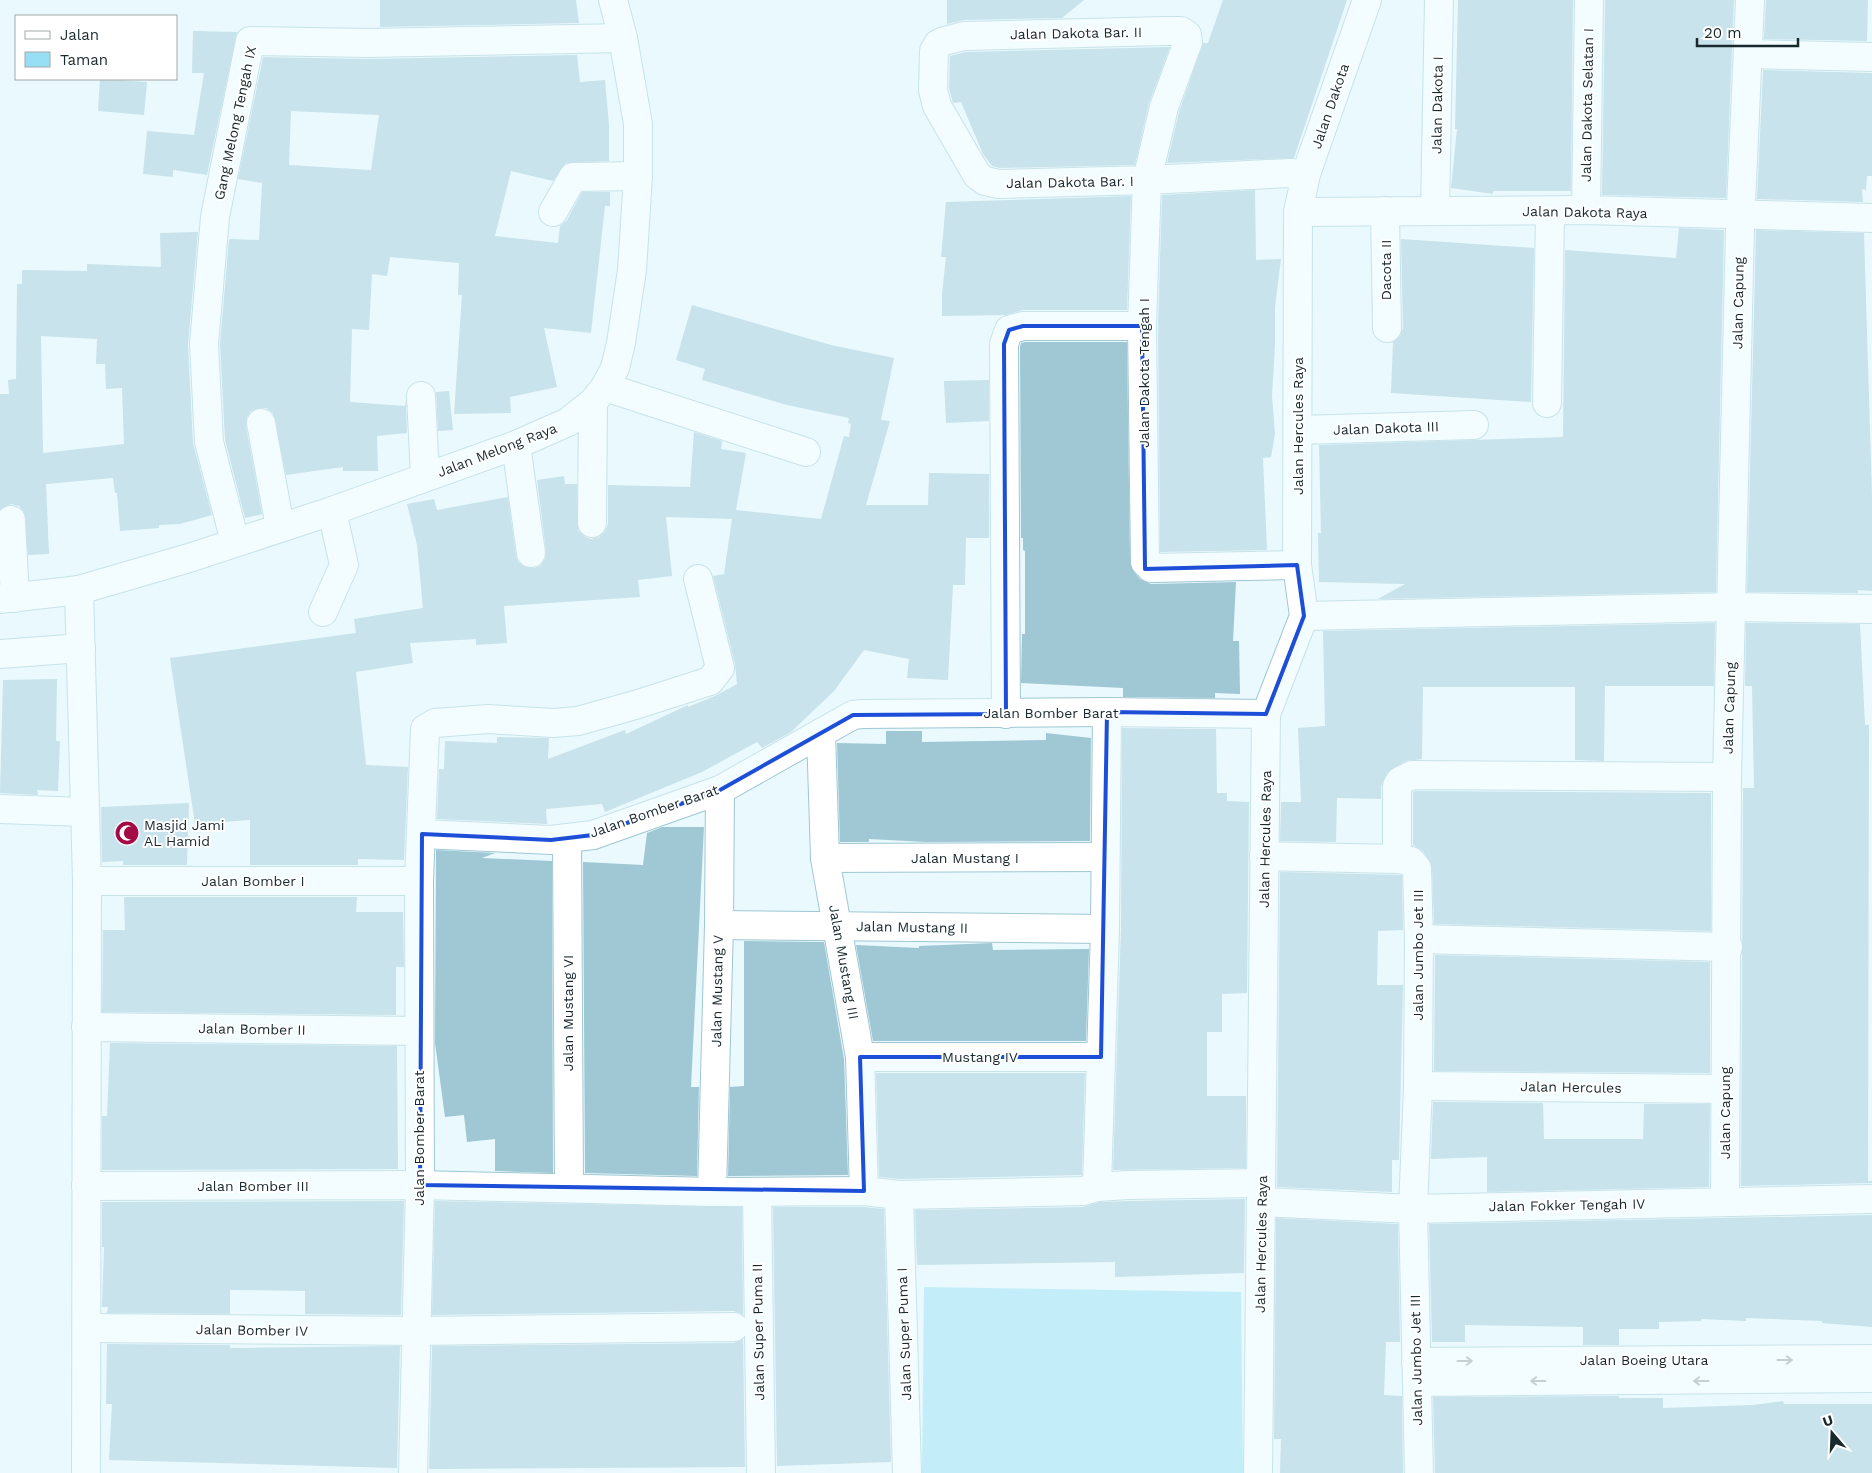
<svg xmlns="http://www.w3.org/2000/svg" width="1872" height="1473" font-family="'Work Sans',sans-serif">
<rect width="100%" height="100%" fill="#e9f9fe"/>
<!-- green -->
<path fill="#96dff4" d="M924,1287l317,5 2,181h-321z"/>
<!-- building -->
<g fill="#9fc7d4" fill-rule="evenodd">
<path d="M380,0h196l3,23 -199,4z"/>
<path d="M947,0h137l-22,18 -98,2 -17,4z"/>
<path d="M1223,0h124l-53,158 -127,5 12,-51 24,-69h5z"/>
<path d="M1458,0h115l-2,191h-78v3l-42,-6 6,-59h-2z"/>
<path d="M1605,0h129l-8,198 -124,-3z"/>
<path d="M1766,0h102l-1,41 -103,-2z"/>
<path d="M193,31l44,1 -30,143 -34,-5v7l-30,-3 4,-43 47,4 10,-62h-12z"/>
<path d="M1170,47l-21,56 -14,62 -135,3 -8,-2 -9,-12 -22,-52 -8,1 -4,-15 1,-32 16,-4z"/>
<path d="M577,55l3,27 25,-2 4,45v36l-43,2 -13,18 -42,-10 -16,65 63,7 2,-17 7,-6 15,-28h28v14h-5l-14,127 -47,-5 13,59 -47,10 1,16 -57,1 8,-119h-4l1,-32 -69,-6 -3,19 -15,-2 -3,56 -17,-1 -2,73 55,4 1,-6 1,33 -30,3 1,35h-35v-4l-57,8 -13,-62 -7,-5h-7l-8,3 -4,6 -1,9 16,88 -17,4 -20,-78 -5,-96 9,-105 30,1 3,-57 -24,-4 25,-122 105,2zM291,111l88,4 -8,55 -82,-5z"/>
<path d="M1763,70l109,3v103h-5l-1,14 -4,-1 1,13 -106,-3z"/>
<path d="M100,79l47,3 -3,33 -46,-4z"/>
<path d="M1255,190l1,70 25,-1 -6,48v38l-3,51 3,38 -4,23 -8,1 4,92 -107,2 -2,-226 4,-131z"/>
<path d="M1131,196l-4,114h-104l-17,5 -64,1v-22l4,-37h-5l5,-55z"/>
<path d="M1679,228l45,2 -8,362 -338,7 27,-15 -86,-2 -1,-49h3l-2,-88 244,-8 2,-187 111,8z"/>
<path d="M1756,230l108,3 8,263v95l-14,-1v3l-111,-1z"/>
<path d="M198,232l-10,113 5,98 19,72 -32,9 -21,1v3l-39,3 -3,-38h-2l-2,-15 -67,6 3,70 -21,1 -4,-43 -5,-6 -8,-2 -11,6v-116h9l-1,-14 8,-1 1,-95h5v-14l65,1v-7l74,3 -1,-34zM41,336l56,3 -1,25h9l1,25 16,-1 2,56 -81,9z"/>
<path d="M1401,239l133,9 -3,154 -140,-9 2,-51 7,-6 3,-8z"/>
<path d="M692,305l139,40 63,13 -13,62 9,1 -24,84h62l1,-32 60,1v64h-23l-1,47h-12l-5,95 -41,-2 2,-19 -45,-9 -30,41 -43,41 -29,16 -5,-6 -55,30 -97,40 -3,-8 -56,5 1,15 -110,-5 2,-50h5l1,-28 52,2v-6l52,1 -1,21 77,-29 1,4 62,-29v2l27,-11 22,-12 -2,-20 -22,-88 11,-2 8,-55 -66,-2 6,59 -34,4 2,17 -136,9 3,37 -31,2v-6l-66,4 3,20 -57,9 10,93 42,2 -4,93 -46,-1v6h-108v-45l-55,4 -25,-166 186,-25 -2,-14 69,-11 -6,-63 -10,-41 27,-5 3,11 71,-13 8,59 2,6 7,5 9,1 6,-2 5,-7 1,-8 -9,-71 27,-4 1,8h12l1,46 7,7 6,2 8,-2 6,-6 3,-7v-39l82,2 4,-55 28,9 -1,8 25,4 -10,57 85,9 23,-83 5,1 2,-13 -3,-1 1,-5 -62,-13 -85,-25 3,-11 -29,-9z"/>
<path d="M1025,342h102l3,221 4,9 6,7 11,5 85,-2 -3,59h6l1,53 -25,-1v5l-92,-1v-9l-102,-5 1,-49h3v-83l-2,-1v-12h-2l-1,-191 1,-4z"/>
<path d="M989,380v41l-43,2 -2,-42z"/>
<path d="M449,391l4,39 -15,1 -2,-39z"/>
<path d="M1715,623l-1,63h-109l-1,75 -29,-1v-73h-152l-1,72 -17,2 -18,12 -6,13v13l-44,-1 -1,44 -56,-1 1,-39h20l-3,-74 27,-2 -2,-95z"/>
<path d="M1746,623l114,1 5,101h4l-1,456h4v2l-131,3 2,-398h11l-2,-102h-7z"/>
<path d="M57,679l-1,62h4l-2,50 -21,-1 1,5 -38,-2 3,-113z"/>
<path d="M1122,728l94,1 1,64h10v8l22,1 -2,191 -25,1v38h-15v64h39v72l-133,2 8,-241z"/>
<path d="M886,731h36v11l124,-2v-7l45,5 -1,103 -164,1 -57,-3v3h-29l-3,-99 49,1z"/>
<path d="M1416,791l295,2v138l-277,-7 -2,-57 -9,-16 -10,-6v-53z"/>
<path d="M189,803l-2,62h-64v-4l-21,1 -1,-55z"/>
<path d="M662,827h42l-13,260h8l-2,89 -112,-3 -2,-311 60,3 4,-32z"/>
<path d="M436,850l59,3 -13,5 70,3 1,312 -58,-2v-32l-28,3 -3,-27 -19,2 -10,-74z"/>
<path d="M1280,872l122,3 1,55 -25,1 -1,54h26l-4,175h-7v32l-115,-5z"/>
<path d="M124,897h233l-1,15h47l1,55h-8v48l-294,-3 1,-82h22z"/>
<path d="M744,941l80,1 20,117 4,116 -120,1 2,-89 14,-1z"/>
<path d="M992,943l1,7 96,-1 -3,92h-213l-17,-96 63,3v-2z"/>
<path d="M1435,955l275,7v111l-276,-2z"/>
<path d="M110,1043l287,3 1,123 -296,1v-54h5z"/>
<path d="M876,1073h209l-3,102 -182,4 -21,-2z"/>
<path d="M1433,1102l110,1 1,36h99l1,-35h66l-1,83 -222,5v-35l-56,2z"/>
<path d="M1245,1199l-1,74 -129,4v-15l-198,3 -2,-55 168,-3 17,-5 29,-1z"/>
<path d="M404,1201l-3,114 -96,-1v-23l-75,-1v24l-123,-1 1,-6h-6l2,-60h-2v-45z"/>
<path d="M435,1201l307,6 1,108 -9,-4 -302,4z"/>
<path d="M773,1207h90l21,2 7,253 -114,4z"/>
<path d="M1872,1215v112l-50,-4v-2l-76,-3v3l-45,-2v2l-42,1v7h-40v16h-36v-18l-118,-2v17h-33l-3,-118z"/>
<path d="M1276,1218l122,6 2,118h-14l-2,53 18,1 1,77h-123l1,-34h-7z"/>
<path d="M743,1339l2,128 -316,2 3,-123 302,-3z"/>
<path d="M107,1344l123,1v3l170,-2 -3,122 -288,-8 3,-56h-6z"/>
<path d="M1619,1396v2h44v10l90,-3 30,-4 1,3h88v69h-437l-2,-76z"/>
</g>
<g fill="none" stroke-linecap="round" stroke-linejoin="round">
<defs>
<g id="minor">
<path d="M1748,54l124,3"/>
<path d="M1586,210l3,-210"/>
<path d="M1385,211l2,117"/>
<path d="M1435,211l4,-211"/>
<path d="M553,212l20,-35 65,-1"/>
<path d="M1298,212l288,-2 286,8"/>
<path d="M605,387l201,65"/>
<path d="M421,396l4,81"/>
<path d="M1547,403l3,-192"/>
<path d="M261,423l19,104"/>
<path d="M1298,430l176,-5"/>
<path d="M516,445l15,108"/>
<path d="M11,520l4,78"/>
<path d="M592,523l1,-121"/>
<path d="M235,542l-26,-100 -5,-98 11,-127 35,-176 118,2 255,-5"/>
<path d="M1297,565l-146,3 -6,-6 -3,-236 5,-146 17,-73 24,-65 -1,-7 -6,-4h-16l-201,5 -20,5 -6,3 -4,7 -1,39 4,16 40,69 8,6 14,3 148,-4 143,-7 16,1"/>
<path d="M79,590l8,291 -1,592"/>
<path d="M323,612l21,-47 -12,-54"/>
<path d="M1304,616l428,-9 140,2"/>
<path d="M0,654l81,-6"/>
<path d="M1006,714l-2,-370 5,-14 14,-4h119"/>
<path d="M821,733l4,125 35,199 4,134"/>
<path d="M0,809l84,3"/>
<path d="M422,834l129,6 42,-5 127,-45 133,-75 9,-1 245,-2 159,2"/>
<path d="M567,839l2,348"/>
<path d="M1264,856l133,3"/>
<path d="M825,858l280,-1"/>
<path d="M87,881h332"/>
<path d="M719,925l386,4"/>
<path d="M1419,939l309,8"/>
<path d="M86,1027l332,4"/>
<path d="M860,1057h241"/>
<path d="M1418,1086l306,3"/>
<path d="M86,1186l334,-1 292,7 152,-1 35,4 184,-4 14,-4 31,-2 133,-2"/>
<path d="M1097,1187l8,-258 2,-217"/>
<path d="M712,1192l7,-267 1,-135"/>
<path d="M757,1192l4,281"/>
<path d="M899,1195l8,278"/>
<path d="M1725,1201l2,-424 13,-549 10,-228"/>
<path d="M1262,1202l151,7 459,-10"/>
<path d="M87,1328l331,3 316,-4"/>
<path d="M1416,1362l456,-3"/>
<path d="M1417,1382l455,-4"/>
<path d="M413,1473l7,-288 -1,-304 6,-152 10,-6 53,-4 65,4 25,-2 57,-16 75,-24 10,-13 -22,-89"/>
<path d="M1258,1473l8,-759 38,-98 -7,-51 1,-353 8,-38 61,-174"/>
<path d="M1419,1473l-6,-264 5,-123 1,-147 -2,-71 -6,-7 -14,-2v-73l3,-5 12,-6 315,2"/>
</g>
<path id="major" d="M0,599l79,-9 110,-32 143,-47 184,-66 52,-23 25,-20 12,-15 10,-19 6,-25 11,-73 6,-94v-52l-15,-86 -10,-38"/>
</defs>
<!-- minor casing -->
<use href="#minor" stroke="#9ec7d3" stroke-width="30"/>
<!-- major casing -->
<use href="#major" stroke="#9ec7d3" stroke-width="30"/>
<!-- minor -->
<use href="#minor" stroke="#fff" stroke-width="28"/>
<!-- major -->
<use href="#major" stroke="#fff" stroke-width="28"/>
</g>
<!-- one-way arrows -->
<defs><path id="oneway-shaft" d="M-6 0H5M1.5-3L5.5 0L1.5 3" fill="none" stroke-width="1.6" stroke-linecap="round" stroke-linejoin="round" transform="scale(1.25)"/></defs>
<g stroke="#979ea0">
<use href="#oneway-shaft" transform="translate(1785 1360)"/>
<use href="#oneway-shaft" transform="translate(1465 1361)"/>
<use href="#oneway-shaft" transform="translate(1538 1381) rotate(180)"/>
<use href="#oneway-shaft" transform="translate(1701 1381) rotate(180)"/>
</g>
<!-- marked area -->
<path d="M0 0H1872V1473H0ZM1023,326h119l3,243 152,-4 7,51 -38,98 -159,-2 -6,345h-241l4,134 -444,-6 2,-351 129,6 42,-5 127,-45 133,-75 153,-1 -2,-370 5,-14z" fill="#e9f9fe" fill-opacity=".55" fill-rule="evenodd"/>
<path fill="none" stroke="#1d4ed8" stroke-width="4" stroke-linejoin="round" d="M1023,326h119l3,243 152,-4 7,51 -38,98 -159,-2 -6,345h-241l4,134 -444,-6 2,-351 129,6 42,-5 127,-45 133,-75 153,-1 -2,-370 5,-14z"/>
<!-- icons -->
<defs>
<symbol id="mosque-disc" viewBox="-11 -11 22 22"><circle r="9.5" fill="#a40b45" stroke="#fff"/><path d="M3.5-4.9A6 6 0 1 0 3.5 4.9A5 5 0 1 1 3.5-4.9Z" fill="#fff"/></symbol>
</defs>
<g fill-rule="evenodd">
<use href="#mosque-disc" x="113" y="819" width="28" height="28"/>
</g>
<g text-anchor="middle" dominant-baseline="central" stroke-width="4" stroke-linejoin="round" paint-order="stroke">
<!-- street labels -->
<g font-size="14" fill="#18282d" stroke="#fff">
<text transform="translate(1076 33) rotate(-1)">Jalan Dakota Bar. II</text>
<text transform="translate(1437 105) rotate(-89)">Jalan Dakota I</text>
<text transform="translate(1587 105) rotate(-89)">Jalan Dakota Selatan I</text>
<text transform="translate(1330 106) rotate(-71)">Jalan Dakota</text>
<text transform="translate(235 123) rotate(-78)">Gang Melong Tengah IX</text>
<text transform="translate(1070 182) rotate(-1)">Jalan Dakota Bar. I</text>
<text transform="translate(1585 212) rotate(1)">Jalan Dakota Raya</text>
<text transform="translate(1386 270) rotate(-90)">Dacota II</text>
<text transform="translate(1738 303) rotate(-89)">Jalan Capung</text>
<text transform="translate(1144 373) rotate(-90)">Jalan Dakota Tengah I</text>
<text transform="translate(1298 426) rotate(-90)">Jalan Hercules Raya</text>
<text transform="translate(1386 428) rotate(-2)">Jalan Dakota III</text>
<text transform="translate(497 450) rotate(-21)">Jalan Melong Raya</text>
<text transform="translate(1729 708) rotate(-88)">Jalan Capung</text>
<text x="1051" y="713">Jalan Bomber Barat</text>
<text transform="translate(654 811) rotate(-19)">Jalan Bomber Barat</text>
<text transform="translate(1265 839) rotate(-89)">Jalan Hercules Raya</text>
<text x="965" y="858">Jalan Mustang I</text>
<text x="253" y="881">Jalan Bomber I</text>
<text transform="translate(912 927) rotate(1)">Jalan Mustang II</text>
<text transform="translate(1418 955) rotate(-90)">Jalan Jumbo Jet III</text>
<text transform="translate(844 962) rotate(80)">Jalan Mustang III</text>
<text transform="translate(717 991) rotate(-89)">Jalan Mustang V</text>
<text transform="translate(568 1013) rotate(-90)">Jalan Mustang VI</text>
<text transform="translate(252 1029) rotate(1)">Jalan Bomber II</text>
<text x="980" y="1057">Mustang IV</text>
<text transform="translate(1571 1087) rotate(1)">Jalan Hercules</text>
<text transform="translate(1725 1113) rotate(-90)">Jalan Capung</text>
<text transform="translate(419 1138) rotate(-90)">Jalan Bomber Barat</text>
<text x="253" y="1186">Jalan Bomber III</text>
<text transform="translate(1567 1205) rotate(-1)">Jalan Fokker Tengah IV</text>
<text transform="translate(1261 1244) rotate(-89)">Jalan Hercules Raya</text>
<text transform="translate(252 1330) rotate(1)">Jalan Bomber IV</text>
<text transform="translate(758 1332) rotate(-91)">Jalan Super Puma II</text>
<text transform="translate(904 1334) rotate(-92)">Jalan Super Puma I</text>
<text transform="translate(1416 1360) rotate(-91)">Jalan Jumbo Jet III</text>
<text x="1644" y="1360">Jalan Boeing Utara</text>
</g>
<!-- poi labels -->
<g font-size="14" fill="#18282d" stroke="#fff" text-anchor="start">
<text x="144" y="825">Masjid Jami<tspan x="144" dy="16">AL Hamid</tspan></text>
</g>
</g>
<!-- legend -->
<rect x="15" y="15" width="162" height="65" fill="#ffffff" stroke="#a3a9ab"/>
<rect x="25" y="31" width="25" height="8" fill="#ffffff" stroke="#a3a9ab"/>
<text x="60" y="40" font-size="15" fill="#18282d">Jalan</text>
<rect x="25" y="52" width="25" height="15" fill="#96dff4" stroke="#a3a9ab"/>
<text x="60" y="65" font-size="15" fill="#18282d">Taman</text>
<!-- north arrow -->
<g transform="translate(1832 1433) rotate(341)" stroke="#ffffff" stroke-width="4" paint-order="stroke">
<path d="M0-4L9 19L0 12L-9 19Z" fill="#18282d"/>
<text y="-8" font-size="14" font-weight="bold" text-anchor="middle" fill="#18282d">U</text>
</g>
<!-- scale -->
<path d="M1697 38v8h101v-8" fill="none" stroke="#18282d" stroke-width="2.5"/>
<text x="1704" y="38" font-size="15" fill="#18282d" stroke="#ffffff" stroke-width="4" paint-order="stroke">20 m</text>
</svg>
